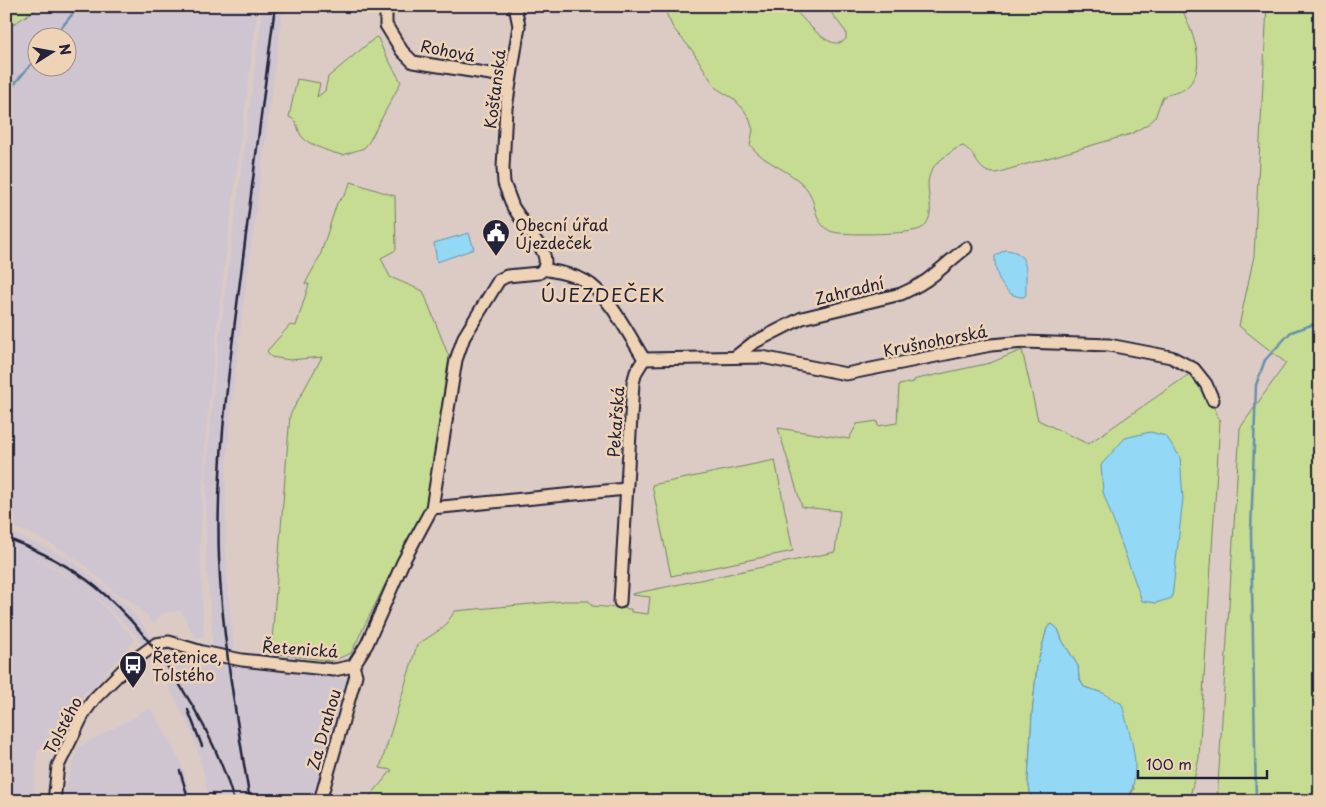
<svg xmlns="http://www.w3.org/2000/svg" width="1326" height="807" font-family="'Playpen Sans',sans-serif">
<rect width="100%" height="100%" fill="#dccbc5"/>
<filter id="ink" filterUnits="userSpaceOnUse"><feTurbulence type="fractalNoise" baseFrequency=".02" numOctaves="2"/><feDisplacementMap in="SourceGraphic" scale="10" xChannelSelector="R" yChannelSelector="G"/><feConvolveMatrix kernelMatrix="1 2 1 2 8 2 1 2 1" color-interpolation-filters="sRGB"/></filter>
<g filter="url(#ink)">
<!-- built -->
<g fill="#cec5d0" fill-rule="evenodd">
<path d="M41,6h217l-37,288 -15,135 -6,117 4,90 -9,2 -14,-27 -19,2 -8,11 -5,-4 1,-2 -24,-21 -7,-1 -37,-33 -31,-19 -22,-11 -23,-9v-495zM38,38h30v30h-30z"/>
<path d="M263,6h20l-44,334 -8,67 -5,68v81l3,48 10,89 -1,-27 78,8 32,6 -34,121h-105l-4,-23 -7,-27 -10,-27 -28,-54 -27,-38 -31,-30 -42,-32 -20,-11 -34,-14v-14l40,16 21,11 27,20 35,31 13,15 29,39 43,-4 -8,-102v-82l6,-70 7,-67z"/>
<path d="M6,546l30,12 43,26 22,19 34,37 -44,49 -8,5 -2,12 -12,19 -6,4 -14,-2 -2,7 8,3 4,4 -3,9 -18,-1 -5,52h-27z"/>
<path d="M151,708l30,55 12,38h-131l16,-54 60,-32v-2z"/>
</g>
<!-- green -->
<g fill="#c6dc92" stroke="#747f66">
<path d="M11,6h30l-35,23v-17z"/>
<path d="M663,6h128c11,10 40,50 55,33v-7l-20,-26h16l3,4 3,-2 -1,-2h334c9,23 29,60 6,81 -7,7 -17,5 -25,11l-7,20 -7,6 -17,10 -135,39c-19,1 -19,-20 -33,-27 -8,2 -13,7 -20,12 -30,22 -3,47 -17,66 -2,3 -5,5 -9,6 -13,4 -76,6 -87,1 -17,-9 -13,-28 -23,-42 -15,-19 -43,-25 -57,-44l3,-15 -4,-12 -5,-8 -10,-11 -18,-11 -24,-38 -19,-22z"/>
<path d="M1267,6h53v795h-103l23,-373 46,-65 -47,-37 15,-70z"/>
<path d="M376,37l2,1 5,12 18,32 -32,60 -5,6 -21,7c-9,-1 -33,-10 -40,-17 -7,-7 -3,-17 -14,-21l8,-38 23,4 -3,14 8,-6 3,-14z"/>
<path d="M351,182l44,14 1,54 -15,8 9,19 33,14 26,66 -23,152 -17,27 -58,117 -19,8 -61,-8 19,-238 32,-58 -32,3 -19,-3 -4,-6 23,-26 6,1 13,-42h-4l15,-28 17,-53 8,-8z"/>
<path d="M1022,350l16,70 50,24 103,-71 12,16 5,13 4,1 8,18 -21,337 -10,43h-62l7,-12 -31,-96 -19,-6 -5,-9 -1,-12 -16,-26 -4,-11 -6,-5 -5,4 -10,38 -5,48 -4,67 4,20h-666l26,-31 -12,-2 37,-123 27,-18 11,-16 109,-10h25l3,5 39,3v3l17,2 2,-17 -18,-2v-1l203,-42 5,-41 -38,-4 -24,-79 71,11 8,-15 20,-3 1,5 19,-3 2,-38 15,-3v-2l3,-1 73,-16z"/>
<path d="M775,460l18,91 -122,25 -19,-91z"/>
</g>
<!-- water -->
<g fill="#93d9f5" stroke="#6690ab">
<path d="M469,233l5,16 -37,13 -3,-19z"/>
<path d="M1005,250c27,1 20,25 21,45l-2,2c-21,1 -30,-24 -29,-41z"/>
<path d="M1150,432l16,4 14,21 3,41 -11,100 -16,5 -14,-2 -39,-109 -2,-27 24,-27z"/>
<path d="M1052,624l6,5 4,11 16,26 1,12 5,9 19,6 19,11c8,33 22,65 5,97h-95l-4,-20 4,-67 5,-48 10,-38z"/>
</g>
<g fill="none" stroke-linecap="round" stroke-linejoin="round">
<!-- stream -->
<g stroke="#6690ab" stroke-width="2.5">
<path d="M53,38l26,-32"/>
<path d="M6,94l32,-38"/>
<path d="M1256,801l-5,-268 5,-148 9,-25 26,-28 29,-10"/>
</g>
<defs>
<g id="minor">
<path d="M386,6v19l16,26 11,11 97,15"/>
<path d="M543,269c14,3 30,5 42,12 23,12 45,56 59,78l-8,13 -3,11 -13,219"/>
<path d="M735,357l18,-14 49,-25 99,-24c11,-5 22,-10 31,-18 12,-9 22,-19 34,-28"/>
<path d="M644,359l118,-2 84,17 145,-29 33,-3 85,3 62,12 23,12 12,15 7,16"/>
<path d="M432,508l194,-19"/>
<path d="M54,801l4,-35 26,-53 10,-14 36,-36 26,-19 13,-2 33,10 40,8 92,10 19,-4 14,-22 36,-82 29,-54 24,-148 8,-23 35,-57 8,-4 32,-3c8,-5 7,-15 3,-23l-29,-43 -9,-24 -1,-15 3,-60 13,-82 -4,-20"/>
<path d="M320,801l36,-126 -3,-9"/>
</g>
</defs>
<!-- minor casing -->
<use href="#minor" stroke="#22223b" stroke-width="15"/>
<!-- minor -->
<use href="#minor" stroke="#efd3b6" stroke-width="11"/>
<!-- rail -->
<g stroke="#22223b" stroke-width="2.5">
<path d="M6,538c32,12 63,27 90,49 60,50 117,139 138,214"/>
<path d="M188,710l14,36"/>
<path d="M180,771l9,30"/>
<path d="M213,793v8"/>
<path d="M250,801c-13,-81 -28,-161 -31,-243 -3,-88 8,-174 19,-261 12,-97 25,-194 37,-291"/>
</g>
</g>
</g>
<!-- icons -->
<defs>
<symbol id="civic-pin" viewBox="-11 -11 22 30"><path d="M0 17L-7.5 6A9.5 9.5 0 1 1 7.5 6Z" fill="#22223b" stroke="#efd3b6"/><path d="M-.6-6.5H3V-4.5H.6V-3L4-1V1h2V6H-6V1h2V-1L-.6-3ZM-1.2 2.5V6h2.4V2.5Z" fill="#fff"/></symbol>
<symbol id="bus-pin" viewBox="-11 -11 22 30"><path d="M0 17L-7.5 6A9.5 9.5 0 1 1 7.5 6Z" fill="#22223b" stroke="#efd3b6"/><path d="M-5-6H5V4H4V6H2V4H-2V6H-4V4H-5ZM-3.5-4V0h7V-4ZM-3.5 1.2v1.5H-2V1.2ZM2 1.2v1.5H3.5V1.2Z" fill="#fff"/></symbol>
</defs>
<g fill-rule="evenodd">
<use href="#civic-pin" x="480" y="217" width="32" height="43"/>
<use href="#bus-pin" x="117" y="649" width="32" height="43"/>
</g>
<g text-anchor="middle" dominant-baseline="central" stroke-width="5" stroke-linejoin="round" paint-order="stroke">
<!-- street labels -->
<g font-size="16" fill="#22223b" stroke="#efd3b6">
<text transform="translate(448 50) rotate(11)">Rohová</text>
<text transform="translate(494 89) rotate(-83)">Košťanská</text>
<text transform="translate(849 290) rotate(-14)">Zahradní</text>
<text transform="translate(935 340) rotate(-11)">Krušnohorská</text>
<text transform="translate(615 422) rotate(-86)">Pekařská</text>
<text transform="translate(300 648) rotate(4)">Řetenická</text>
<text transform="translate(62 725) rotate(-62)">Tolstého</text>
<text transform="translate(323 729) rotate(-74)">Za Drahou</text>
</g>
<!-- poi labels -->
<g font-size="16" fill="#22223b" stroke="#efd3b6" text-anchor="start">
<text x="515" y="224">Obecní úřad<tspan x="515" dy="18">Újezdeček</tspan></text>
<text x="152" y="656">Řetenice,<tspan x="152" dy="18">Tolstého</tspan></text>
</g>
<!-- quarter labels -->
<g font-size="19" letter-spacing="1" fill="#22223b" stroke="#efd3b6">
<text x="603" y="294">ÚJEZDEČEK</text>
</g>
</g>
<!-- margin -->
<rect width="1326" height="807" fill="none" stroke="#efd3b6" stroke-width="25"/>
<rect x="12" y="12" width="1301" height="782" fill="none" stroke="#22223b" stroke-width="2" filter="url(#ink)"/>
<!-- north arrow -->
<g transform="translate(52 52) rotate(79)"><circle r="24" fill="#efd3b6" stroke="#9d8c85"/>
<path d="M0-4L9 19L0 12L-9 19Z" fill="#22223b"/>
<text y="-8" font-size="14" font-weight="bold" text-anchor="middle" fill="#22223b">N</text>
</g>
<!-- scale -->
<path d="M1138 770v8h129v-8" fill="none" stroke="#22223b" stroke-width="2.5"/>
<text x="1146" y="770" font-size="15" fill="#22223b" stroke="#efd3b6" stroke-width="4" paint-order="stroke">100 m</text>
</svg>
